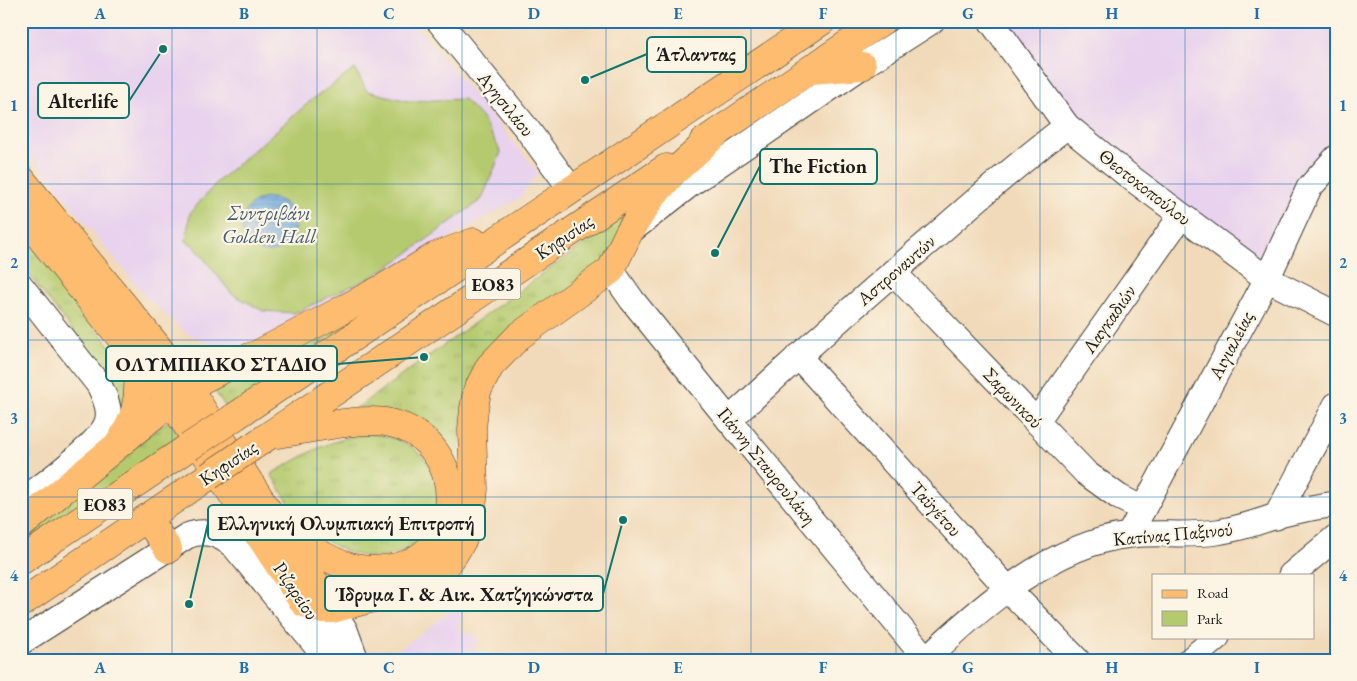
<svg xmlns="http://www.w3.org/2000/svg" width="1357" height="681" font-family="'EB Garamond',serif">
<defs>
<pattern id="grass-tufts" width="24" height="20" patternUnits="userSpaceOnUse" patternTransform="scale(1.25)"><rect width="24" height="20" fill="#b5ca6e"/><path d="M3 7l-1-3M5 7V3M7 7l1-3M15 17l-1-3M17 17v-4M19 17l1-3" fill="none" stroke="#9bad5f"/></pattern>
<pattern id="water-rules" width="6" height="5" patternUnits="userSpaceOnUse" patternTransform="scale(1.25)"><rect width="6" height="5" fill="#6ea8de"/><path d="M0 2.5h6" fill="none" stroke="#5a88b3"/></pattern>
</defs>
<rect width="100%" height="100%" fill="#fcf5e5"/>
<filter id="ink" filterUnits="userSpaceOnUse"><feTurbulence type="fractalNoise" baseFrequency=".02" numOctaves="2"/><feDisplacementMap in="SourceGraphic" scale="10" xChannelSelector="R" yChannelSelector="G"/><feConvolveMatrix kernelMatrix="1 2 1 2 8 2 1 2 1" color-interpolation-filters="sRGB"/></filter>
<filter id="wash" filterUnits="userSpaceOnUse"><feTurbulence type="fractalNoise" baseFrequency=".0096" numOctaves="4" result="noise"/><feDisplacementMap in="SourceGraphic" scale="20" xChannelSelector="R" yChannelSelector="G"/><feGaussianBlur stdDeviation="1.12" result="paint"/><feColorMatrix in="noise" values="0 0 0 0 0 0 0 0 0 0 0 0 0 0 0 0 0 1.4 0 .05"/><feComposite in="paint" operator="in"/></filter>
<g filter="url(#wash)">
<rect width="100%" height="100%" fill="#f1daba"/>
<!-- built -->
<g fill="#e8d2ee">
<path d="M21,21h391l126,151 -18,26 -127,72 -130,69 -35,12 -42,-18 -40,-36 -125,-153z"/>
<path d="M997,21h339v123l-29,41 -41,86 -132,-98 -76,-73z"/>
<path d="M468,598l-10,32 22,8 -7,11 36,11h-103l-7,-10z"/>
</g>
<!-- grass -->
<g fill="url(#grass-tufts)" stroke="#687345">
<path d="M638,205l-36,67 -95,64 -44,77 -5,52 -14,-18 -93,-35z"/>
<path d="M21,230l102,133 5,16 -8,36v-15l-6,-17 -93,-118z"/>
<path d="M442,258l-215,151 -13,-19 -1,-5z"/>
<path d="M168,421l15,18 -162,108v-12z"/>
<path d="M370,434c15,1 30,5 43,14 27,17 32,64 11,88 -3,3 -8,6 -12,9 -34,26 -83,5 -109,-24 -13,-14 -22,-31 -32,-47 34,-19 59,-36 99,-40z"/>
</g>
<!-- green -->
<path fill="#b5ca6e" stroke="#687345" d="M355,69l12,22 41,10 56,-2 18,19 19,34 -19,47 -78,57 -29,19 -80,38 -32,-2 -32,-18 -37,-47 -8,-5 4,-28 28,-32 96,-83z"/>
<!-- water -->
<circle fill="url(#water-rules)" stroke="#45627d" cx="269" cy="225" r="27"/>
</g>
<g filter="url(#ink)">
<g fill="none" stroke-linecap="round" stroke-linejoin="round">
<defs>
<g id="minor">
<path d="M439,21l88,108 44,60"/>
<path d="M991,21l76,105 63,51 137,102 69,35"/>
<path d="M633,229l60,-47 169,-116 70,-45"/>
<path d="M611,270l21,30 97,120 197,239"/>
<path d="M893,272l193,201 33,24 24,12"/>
<path d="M21,286l78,99c5,10 11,22 9,33 -3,24 -67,68 -87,84"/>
<path d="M798,356l210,233 69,71"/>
<path d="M729,420c67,-62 135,-123 204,-182 44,-39 88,-77 134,-112"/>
<path d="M1036,422l145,-206"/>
<path d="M1276,517l60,-112"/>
<path d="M1129,535l138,-256 42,-91 27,-30"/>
<path d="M1291,575l45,-38"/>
<path d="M332,609l13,21 11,30"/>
<path d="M320,625l9,14 26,21"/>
<path d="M21,642l166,-106c18,-7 32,-2 47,10l94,114"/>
<path d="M925,660c54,-52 128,-117 205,-125 29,-3 58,1 87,-3 21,-3 39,-9 59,-16 19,-6 40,-9 60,-12"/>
<path d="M1190,660l27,-23"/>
</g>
<g id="major">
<path d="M811,70l51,-4"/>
<path d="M703,142l179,-121"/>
<path d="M21,179l135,166 32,43 144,221"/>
<path d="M21,213l150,188 133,202 16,6h12l80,-21 19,-9 13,-11 10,-14 9,-15 9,-30 2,-20 -2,-60 2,-20 3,-18 13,-25 29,-30 92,-66 18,-38 22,-34 23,-26 44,-40"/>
<path d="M233,418l589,-397"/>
<path d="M277,434c31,-4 84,-18 113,-11 81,18 80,139 -6,146 -10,1 -20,1 -30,-1 -25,-6 -46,-22 -67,-35"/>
<path d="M122,438c18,-24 17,-51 16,-79"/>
<path d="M252,447l414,-279"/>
<path d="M147,518l21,31"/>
<path d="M21,525l150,-124 32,-22 36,-18 19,-7 65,-34 62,-33 51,-31 38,-14"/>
<path d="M21,561l168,-114"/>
<path d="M21,603l188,-127"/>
</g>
</defs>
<!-- minor casing -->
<use href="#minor" stroke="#3c3834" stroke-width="27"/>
<!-- major casing -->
<use href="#major" stroke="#3c3834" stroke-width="29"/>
<!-- minor -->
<use href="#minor" stroke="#fff" stroke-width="25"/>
<!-- major -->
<use href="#major" stroke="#fdbc6f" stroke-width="28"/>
<defs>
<g id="major-bridge">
<path d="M189,447l44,-29"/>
<path d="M209,476l43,-29"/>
</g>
</defs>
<!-- major-bridge casing -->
<use href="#major-bridge" stroke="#3c3834" stroke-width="29" stroke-linecap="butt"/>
<!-- major-bridge -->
<use href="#major-bridge" stroke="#fdbc6f" stroke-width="28"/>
</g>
</g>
<!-- grid -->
<path fill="none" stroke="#1f6fb2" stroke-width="1" stroke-opacity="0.55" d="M172,21v639M317,21v639M462,21v639M606,21v639M751,21v639M896,21v639M1040,21v639M1185,21v554M21,184h1315M21,340h1315M21,497h1315M1185,637v23"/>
<g text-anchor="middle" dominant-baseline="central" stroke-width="4.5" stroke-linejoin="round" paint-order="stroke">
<!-- shield labels -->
<g fill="#fcf5e5" stroke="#5f5d58" stroke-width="1">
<rect x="465.5" y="268.5" width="55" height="31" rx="4"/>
<rect x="77.5" y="488.5" width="55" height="31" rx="4"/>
</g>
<g font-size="18" font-weight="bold" fill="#1c1c1c">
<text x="493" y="284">ΕΟ83</text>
<text x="105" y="504">ΕΟ83</text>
</g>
<!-- street labels -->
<g font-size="19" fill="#1c1c1c" stroke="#fcf5e5">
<text transform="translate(506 104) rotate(51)">Αγησιλάου</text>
<text transform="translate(1145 187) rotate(38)">Θεοτοκοπούλου</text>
<text transform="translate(564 237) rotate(-34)">Κηφισίας</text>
<text transform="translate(896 270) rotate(-41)">Αστροναυτών</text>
<text transform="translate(1109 319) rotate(-55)">Λαγκαδιών</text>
<text transform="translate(1231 345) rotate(-62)">Αιγιαλείας</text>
<text transform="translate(1013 398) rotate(46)">Σαρωνικού</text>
<text transform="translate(228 463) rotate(-34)">Κηφισίας</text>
<text transform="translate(767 466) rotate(51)">Γιάννη Σταυρουλάκη</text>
<text transform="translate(936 509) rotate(48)">Ταϋγέτου</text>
<text transform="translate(1173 534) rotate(-5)">Κατίνας Παξινού</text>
<text transform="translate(296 591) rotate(56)">Ριζαρείου</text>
</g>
<!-- water labels -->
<g font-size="20" font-style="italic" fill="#415b73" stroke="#fcf5e5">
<text x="269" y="213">Συντριβάνι<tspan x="269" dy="23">Golden Hall</tspan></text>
</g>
</g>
<!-- callouts -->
<path fill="none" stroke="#0f766e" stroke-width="2" d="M585 80L647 54M163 49L129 101M715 253L760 166M424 357L337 364M189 604L208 523M623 520L603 594"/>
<g fill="#0f766e" stroke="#fcf5e5" stroke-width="2">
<circle cx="585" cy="80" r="5"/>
<circle cx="163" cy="49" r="5"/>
<circle cx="715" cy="253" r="5"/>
<circle cx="424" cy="357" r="5"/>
<circle cx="189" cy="604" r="5"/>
<circle cx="623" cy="520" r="5"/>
</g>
<g fill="#fcf5e5" stroke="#0f766e" stroke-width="2">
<rect x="647" y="37" width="99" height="35" rx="5"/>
<rect x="38" y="83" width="91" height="35" rx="5"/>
<rect x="760" y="149" width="117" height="35" rx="5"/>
<rect x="106" y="346" width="231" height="35" rx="5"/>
<rect x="208" y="505" width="277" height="35" rx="5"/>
<rect x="325" y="576" width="278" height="35" rx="5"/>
</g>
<g font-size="20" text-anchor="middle" font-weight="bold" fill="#1c1c1c">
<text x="696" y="61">Άτλαντας</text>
<text x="83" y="108">Alterlife</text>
<text x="818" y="173">The Fiction</text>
<text x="221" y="371">ΟΛΥΜΠΙΑΚΟ ΣΤΑΔΙΟ</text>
<text x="346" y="530">Ελληνική Ολυμπιακή Επιτροπή</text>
<text x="464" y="601">Ίδρυμα Γ. &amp; Αικ. Χατζηκώνστα</text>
</g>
<!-- margin -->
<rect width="1357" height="681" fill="none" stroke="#fcf5e5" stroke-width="55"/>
<!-- legend -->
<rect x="1152" y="574" width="162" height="65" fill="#fcf5e5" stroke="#a29e95"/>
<rect x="1162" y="590" width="25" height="8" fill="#fdbc6f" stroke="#a29e95"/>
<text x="1197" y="598" font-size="15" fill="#1c1c1c">Road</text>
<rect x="1162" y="611" width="25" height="15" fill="#b5ca6e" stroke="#a29e95"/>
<text x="1197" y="624" font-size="15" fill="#1c1c1c">Park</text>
<rect x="28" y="28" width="1302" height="626" fill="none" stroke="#1f6fb2" stroke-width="2"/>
<g font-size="16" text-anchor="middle" font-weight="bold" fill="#1f6fb2">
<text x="100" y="19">A</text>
<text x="244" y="19">B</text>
<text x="389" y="19">C</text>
<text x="534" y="19">D</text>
<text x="678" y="19">E</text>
<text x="823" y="19">F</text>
<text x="968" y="19">G</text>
<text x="1112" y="19">H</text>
<text x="1257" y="19">I</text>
<text x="14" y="111">1</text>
<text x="1343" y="111">1</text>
<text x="14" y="268">2</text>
<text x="1343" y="268">2</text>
<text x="14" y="424">3</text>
<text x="1343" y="424">3</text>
<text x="14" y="581">4</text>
<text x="1343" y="581">4</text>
<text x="100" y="673">A</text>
<text x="244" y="673">B</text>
<text x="389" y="673">C</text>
<text x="534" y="673">D</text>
<text x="678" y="673">E</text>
<text x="823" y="673">F</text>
<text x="968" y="673">G</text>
<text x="1112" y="673">H</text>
<text x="1257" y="673">I</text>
</g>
</svg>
